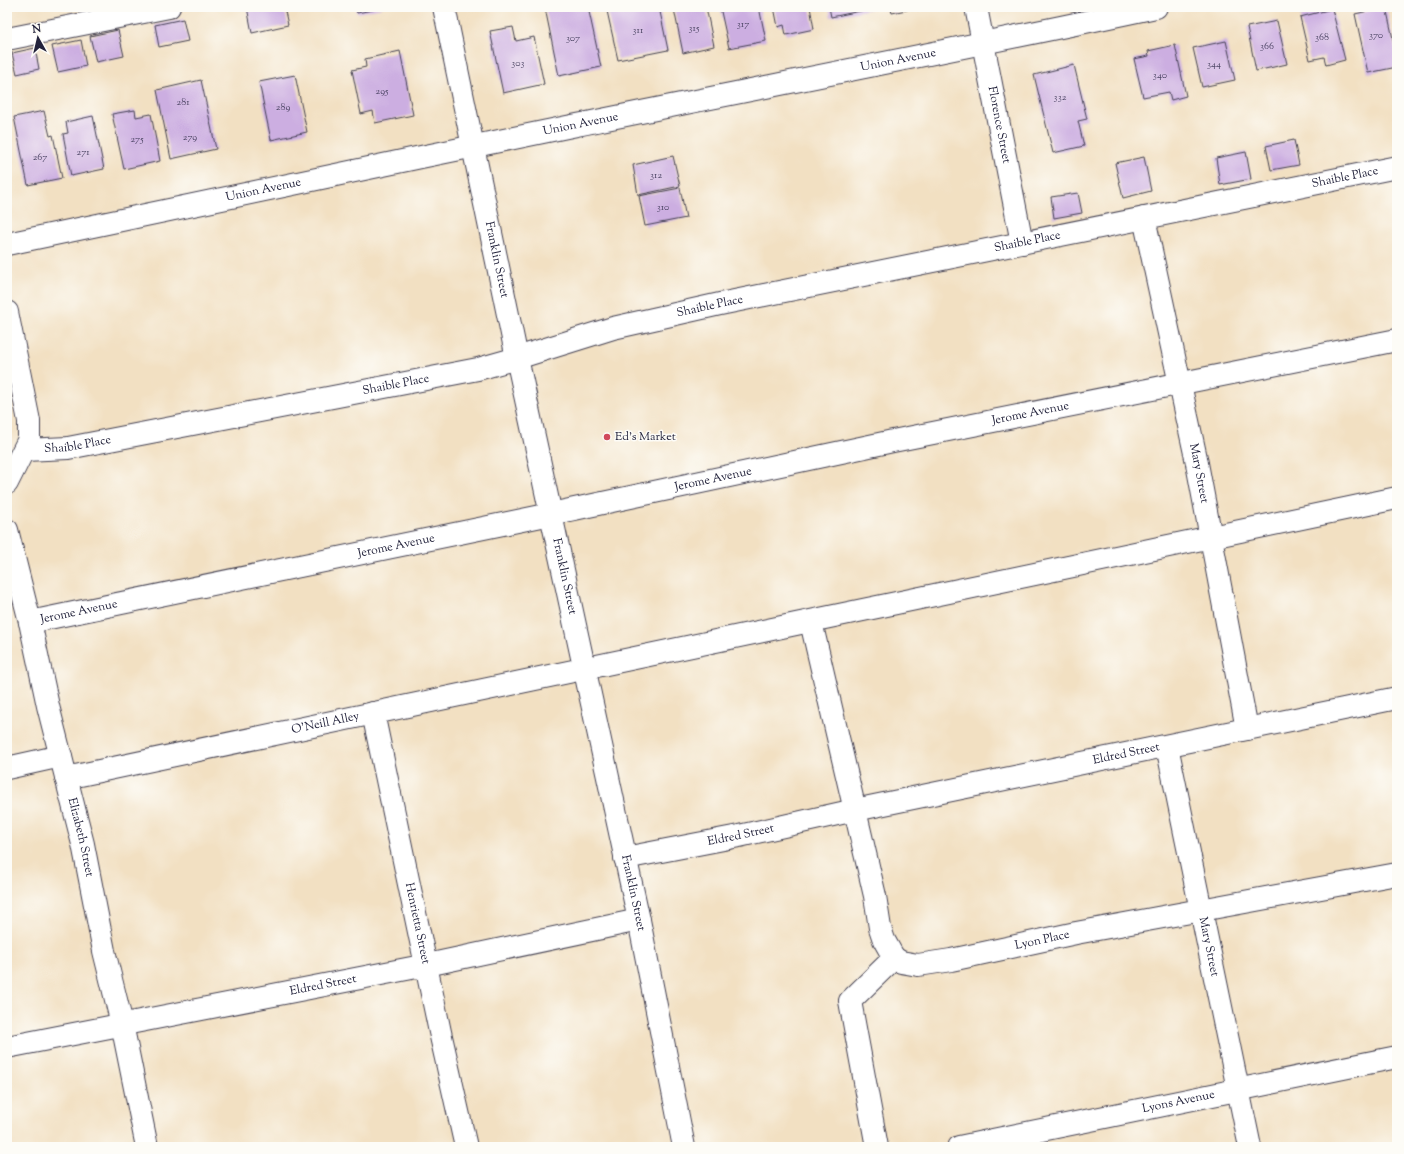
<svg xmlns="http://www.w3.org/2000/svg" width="1404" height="1154" font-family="'Sorts Mill Goudy',serif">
<rect width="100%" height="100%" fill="#fdfcf7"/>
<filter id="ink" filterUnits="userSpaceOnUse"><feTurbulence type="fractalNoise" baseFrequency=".025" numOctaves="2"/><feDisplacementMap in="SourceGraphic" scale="8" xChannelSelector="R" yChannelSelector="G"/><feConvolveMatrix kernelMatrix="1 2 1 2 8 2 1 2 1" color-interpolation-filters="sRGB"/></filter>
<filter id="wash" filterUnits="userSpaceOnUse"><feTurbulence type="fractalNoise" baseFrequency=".012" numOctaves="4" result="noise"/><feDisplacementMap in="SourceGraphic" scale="16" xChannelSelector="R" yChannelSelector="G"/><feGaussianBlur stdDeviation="0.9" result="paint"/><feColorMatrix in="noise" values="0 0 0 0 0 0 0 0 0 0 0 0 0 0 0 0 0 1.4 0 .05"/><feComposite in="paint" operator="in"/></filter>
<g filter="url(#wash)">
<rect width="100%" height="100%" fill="#f2e0c2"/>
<g id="blocks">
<!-- building -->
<g fill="#ccaee1">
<path d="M247,7h37l4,18 -36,8z"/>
<path d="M355,7h27v1l-25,5z"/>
<path d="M551,7h37l13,60 -42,9 -14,-68z"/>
<path d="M626,7h33l9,43 -50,10 -11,-49z"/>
<path d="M684,7h22l8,39 -31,7 -9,-44z"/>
<path d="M720,7h39l7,34 -37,7z"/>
<path d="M774,7h36l4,22 -28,6 -2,-10 -6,2z"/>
<path d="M829,7h46v1l-44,9z"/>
<path d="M890,7h21v2l-19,4z"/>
<path d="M1386,7l11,50v10l-29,6 -13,-59z"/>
<path d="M1332,9l13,51 -19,5 -2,-8 -14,3 -10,-43z"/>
<path d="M183,19l5,22 -29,6 -4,-22z"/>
<path d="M1277,21l10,43 -31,7 -9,-44z"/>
<path d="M513,27l3,14 18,-4 10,47 -41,9 -13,-62z"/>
<path d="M118,30l6,26 -28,6 -6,-26z"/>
<path d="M81,40l5,26 -28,6 -6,-26z"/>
<path d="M1226,41l9,39 -33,7 -9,-39z"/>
<path d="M1175,45l11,51 -15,4 -2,-8 -26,5 -9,-38 15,-3 -1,-5z"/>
<path d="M35,48l4,21 -22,5 -5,-21z"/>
<path d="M400,51l13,64 -38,8 -2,-12 -12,3 -9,-44 14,-3 -1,-8z"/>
<path d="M1074,65l13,54 -9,2 6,25 -31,7 -19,-78z"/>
<path d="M295,75l12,57 -36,8 -12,-58z"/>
<path d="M201,80l15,69 -45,10 -14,-69z"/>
<path d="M135,110l1,7 15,-3 9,47 -36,8 -12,-55z"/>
<path d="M44,111l6,25 3,-1 9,43 -34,7 -14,-68z"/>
<path d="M93,116l11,53 -33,7 -8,-42 5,-1 -2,-11z"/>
<path d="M1294,140l5,25 -28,5 -5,-24z"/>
<path d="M1246,152l5,27 -31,6 -4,-27z"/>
<path d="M673,156l7,30 -42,9 -5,-30z"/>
<path d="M1144,157l7,34 -28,7 -8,-35z"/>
<path d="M680,188l6,30 -41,8 -6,-30z"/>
<path d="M1078,193l4,20 -28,5 -3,-21z"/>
</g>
</g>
</g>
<g filter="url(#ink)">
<use href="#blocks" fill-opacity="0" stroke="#413e4f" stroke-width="1"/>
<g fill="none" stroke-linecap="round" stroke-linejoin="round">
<defs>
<g id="minor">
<path id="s1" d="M444,7l73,351 122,562 45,227"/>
<path id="s2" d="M976,7l46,236"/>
<path d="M7,39l162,-32"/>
<path id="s3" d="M1144,218l52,240 51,271"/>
<path id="s4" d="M7,244c186,-39 373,-79 560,-117 196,-40 393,-78 589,-120"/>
<path d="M7,312l22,109v18l-22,44"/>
<path id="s5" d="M25,450l43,-2 410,-79 39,-11 96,-30 107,-24 677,-137"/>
<path id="s6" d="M7,530l23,92 18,84 35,138 21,107 18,73 25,123"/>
<path id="s7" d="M30,622l521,-108 342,-73 504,-101"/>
<path d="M811,622l64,274 5,32 4,12 10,18"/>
<path id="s8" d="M373,713l67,319 26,115"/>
<path id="s9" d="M1167,746l83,401"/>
<path d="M7,768l54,-12"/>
<path id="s10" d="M66,778c444,-94 887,-187 1331,-280"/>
<path id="s11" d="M625,858l114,-22 116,-26 542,-112"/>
<path id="s12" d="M894,958l7,4 17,3 33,-5 125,-27 321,-59"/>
<path id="s13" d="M7,1047l420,-82 212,-45"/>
<path d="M877,1147l-27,-146 44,-43"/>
<path id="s14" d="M959,1147l438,-90"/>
</g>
</defs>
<!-- minor casing -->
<use href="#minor" stroke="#413e4f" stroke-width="24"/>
<!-- minor -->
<use href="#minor" stroke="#fff" stroke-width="22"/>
</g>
</g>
<!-- markers -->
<circle fill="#d1495b" stroke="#fdfcf7" stroke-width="1.5" cx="607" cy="437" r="4"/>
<g text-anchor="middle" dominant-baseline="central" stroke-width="3" stroke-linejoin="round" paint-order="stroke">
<!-- number labels -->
<g font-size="10" fill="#4c4564">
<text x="743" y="24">317</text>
<text x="694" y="28">315</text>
<text x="638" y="30">311</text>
<text x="1376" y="35">370</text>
<text x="1322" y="37">368</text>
<text x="573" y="38">307</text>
<text x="1267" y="46">366</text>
<text x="518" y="63">303</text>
<text x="1214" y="64">344</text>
<text x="1160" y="75">340</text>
<text x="382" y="91">295</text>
<text x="1060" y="97">332</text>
<text x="183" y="102">281</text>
<text x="283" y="107">289</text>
<text x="190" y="137">279</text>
<text x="137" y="139">275</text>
<text x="83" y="152">271</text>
<text x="40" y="157">267</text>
<text x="656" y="175">312</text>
<text x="663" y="207">310</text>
</g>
<!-- street labels -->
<g font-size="12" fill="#22223b" stroke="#fdfcf7">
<text stroke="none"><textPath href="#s4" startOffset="910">Union Avenue</textPath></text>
<text stroke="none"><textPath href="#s4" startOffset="586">Union Avenue</textPath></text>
<text stroke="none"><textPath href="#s2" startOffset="120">Florence Street</textPath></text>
<text stroke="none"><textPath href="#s5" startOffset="1349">Shaible Place</textPath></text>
<text stroke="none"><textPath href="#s4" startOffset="262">Union Avenue</textPath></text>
<text stroke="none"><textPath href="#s5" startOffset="1025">Shaible Place</textPath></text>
<text stroke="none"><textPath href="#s1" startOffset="258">Franklin Street</textPath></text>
<text stroke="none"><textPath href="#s5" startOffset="701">Shaible Place</textPath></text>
<text stroke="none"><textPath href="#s5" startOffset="377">Shaible Place</textPath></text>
<text stroke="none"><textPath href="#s7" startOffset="1022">Jerome Avenue</textPath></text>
<text stroke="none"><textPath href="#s5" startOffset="53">Shaible Place</textPath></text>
<text stroke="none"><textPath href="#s3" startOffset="261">Mary Street</textPath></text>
<text stroke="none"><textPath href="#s7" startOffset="698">Jerome Avenue</textPath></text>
<text stroke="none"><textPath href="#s7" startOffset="374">Jerome Avenue</textPath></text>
<text stroke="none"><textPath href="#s1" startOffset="582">Franklin Street</textPath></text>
<text stroke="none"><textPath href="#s7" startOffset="50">Jerome Avenue</textPath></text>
<text stroke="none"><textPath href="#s10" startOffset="265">O'Neill Alley</textPath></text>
<text stroke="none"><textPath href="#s11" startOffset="512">Eldred Street</textPath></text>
<text stroke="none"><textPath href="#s11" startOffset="118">Eldred Street</textPath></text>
<text stroke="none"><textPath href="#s6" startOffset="316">Elizabeth Street</textPath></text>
<text stroke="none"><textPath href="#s1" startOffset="906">Franklin Street</textPath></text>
<text stroke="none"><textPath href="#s8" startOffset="215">Henrietta Street</textPath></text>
<text stroke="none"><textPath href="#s12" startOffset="152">Lyon Place</textPath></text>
<text stroke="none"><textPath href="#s9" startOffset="205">Mary Street</textPath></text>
<text stroke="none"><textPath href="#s13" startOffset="322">Eldred Street</textPath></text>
<text stroke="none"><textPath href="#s14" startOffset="224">Lyons Avenue</textPath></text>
</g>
<!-- poi labels -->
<g font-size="12" fill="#22223b" stroke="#fdfcf7" text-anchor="start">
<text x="615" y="437">Ed's Market</text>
</g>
</g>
<!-- margin -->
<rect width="1404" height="1154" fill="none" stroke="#fdfcf7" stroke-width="24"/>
<!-- north arrow -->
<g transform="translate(38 38) rotate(352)" stroke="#fdfcf7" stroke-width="3" paint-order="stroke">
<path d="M0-3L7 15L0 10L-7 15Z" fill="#22223b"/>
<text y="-6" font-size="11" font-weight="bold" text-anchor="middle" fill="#22223b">N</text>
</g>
</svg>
